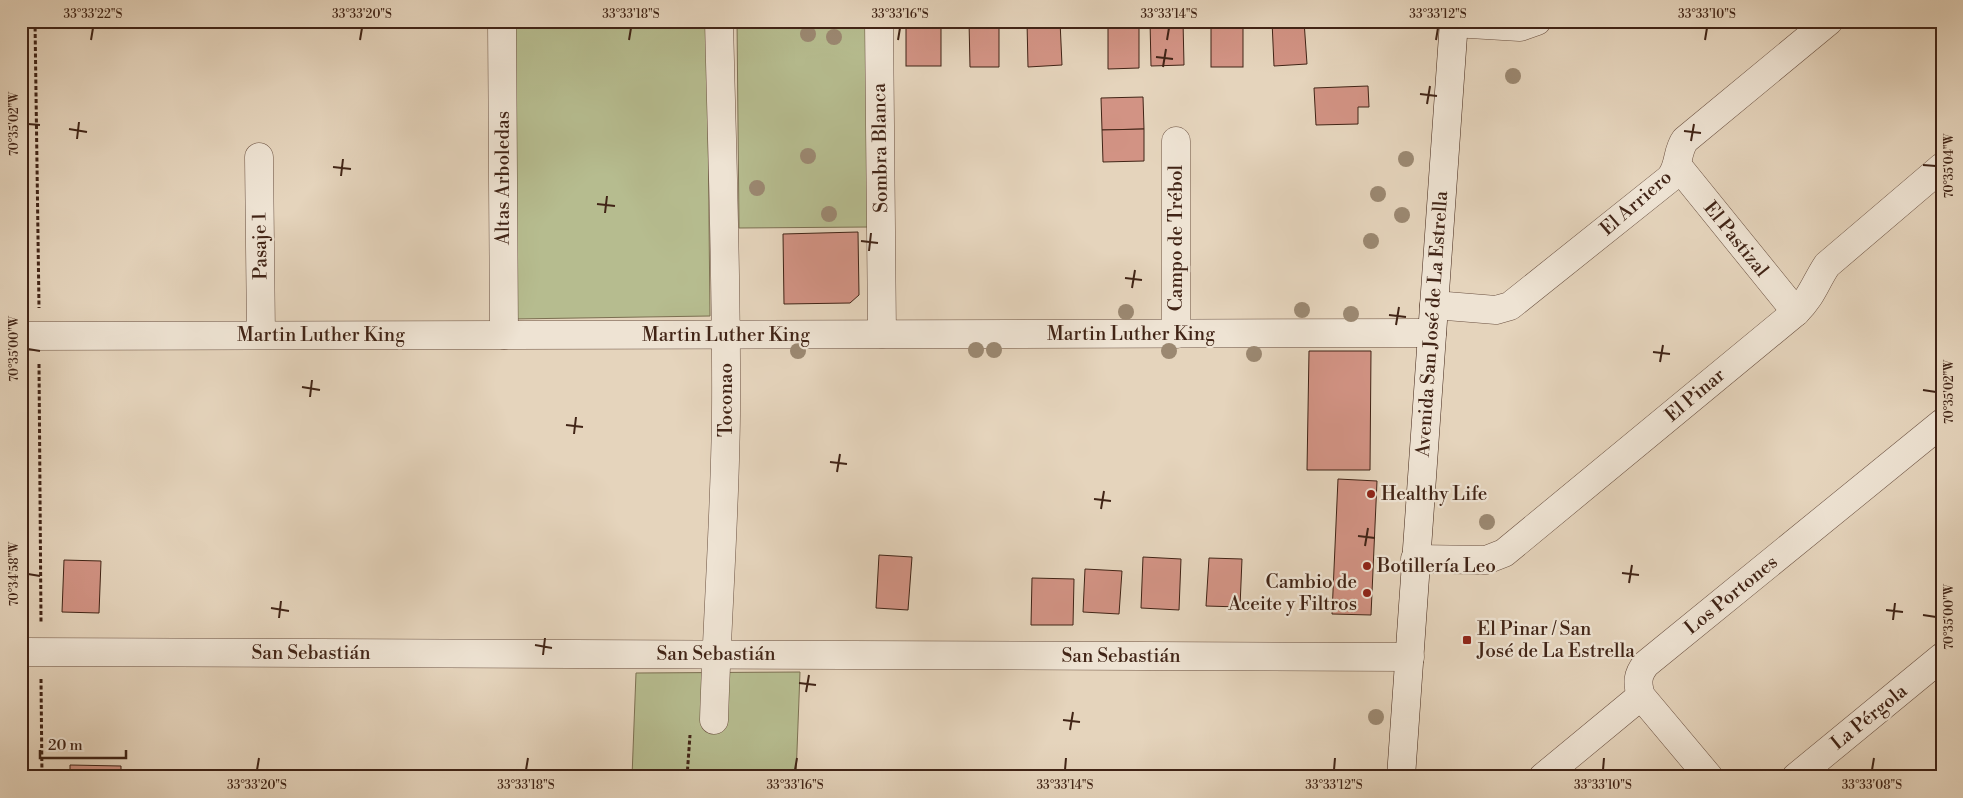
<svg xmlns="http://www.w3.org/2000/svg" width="1963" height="798" font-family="'Libre Bodoni',serif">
<rect width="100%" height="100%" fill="#e5d4bc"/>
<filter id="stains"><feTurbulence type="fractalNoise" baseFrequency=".004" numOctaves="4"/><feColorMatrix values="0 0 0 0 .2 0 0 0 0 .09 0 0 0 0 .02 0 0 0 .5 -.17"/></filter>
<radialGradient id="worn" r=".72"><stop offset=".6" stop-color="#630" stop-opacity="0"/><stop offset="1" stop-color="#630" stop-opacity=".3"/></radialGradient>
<!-- green -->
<g fill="#b6bc8f" stroke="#7c7052">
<path d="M509,21h198l3,295 -197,3z"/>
<path d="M737,21h131l2,206 -131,1z"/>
<path d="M800,672l-4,105h-164l4,-104z"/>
</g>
<!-- building -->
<g fill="#d29384" stroke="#412416">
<rect x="906" y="21" width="35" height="45"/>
<path d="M969,21h30v46h-29z"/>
<path d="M1060,21l2,44 -34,2 -1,-45z"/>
<path d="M1150,21h33l1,44 -33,1z"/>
<rect x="1211" y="21" width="32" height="46"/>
<path d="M1272,21h32l3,43 -33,2z"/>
<path d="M1108,23h31v45l-31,1z"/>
<path d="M1368,86l1,21h-11v17l-42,1 -2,-37z"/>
<path d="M1143,97l1,32 -42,1 -1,-32z"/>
<path d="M1144,129v32l-41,1 -1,-32z"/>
<path d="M858,232l1,63 -9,8 -66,1 -1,-70z"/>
<path d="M1309,351h62l-1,119h-63z"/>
<path d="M1338,479l39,2 -6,134 -39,-1z"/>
<path d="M879,555l33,2 -4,53 -32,-2z"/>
<path d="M1143,557l38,2 -2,51 -38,-2z"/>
<path d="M1209,558l33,1 -2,48 -34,-1z"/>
<path d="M64,560l37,1 -2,52 -37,-1z"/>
<path d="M1085,569l37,2 -3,43 -36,-2z"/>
<path d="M1032,578l42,1 -1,46h-42z"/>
<path d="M70,765l51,1v11h-51z"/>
</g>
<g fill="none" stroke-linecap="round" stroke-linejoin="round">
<defs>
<g id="street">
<path d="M502,21l2,314"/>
<path d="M879,21l3,313"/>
<path d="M1453,23l67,4 17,-6"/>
<path d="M1176,141v193"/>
<path d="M259,157l2,178"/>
<path d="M1677,165l119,147"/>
<path d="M1434,305l62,5 14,-4 159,-127c11,-11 7,-27 16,-39l144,-119"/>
<path d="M21,336l1411,-3"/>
<path d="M1415,559l71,1 18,-7 292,-241c17,-17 19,-29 31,-47l115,-98"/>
<path d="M21,652l1389,5"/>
<path d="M714,720c3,-102 11,-204 12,-306 1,-131 -4,-262 -7,-393"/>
<path d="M1543,777l98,-81"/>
<path d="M1709,777l-68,-81c-4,-13 -4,-21 5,-32l296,-241"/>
<path d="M1796,777l146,-120"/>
</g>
<path id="secondary" d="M1401,777l53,-756"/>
</defs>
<!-- street casing -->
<use href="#street" stroke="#6a5040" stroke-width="29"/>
<!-- secondary casing -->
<use href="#secondary" stroke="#412416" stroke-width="29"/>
<!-- path -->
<g stroke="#412416" stroke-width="3" stroke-dasharray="4 2.5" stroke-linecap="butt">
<path d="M35,21l4,287"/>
<path d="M39,364l2,259"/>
<path d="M41,679l1,98"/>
<path d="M687,777l3,-42"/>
</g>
<!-- street -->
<use href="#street" stroke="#eee3d3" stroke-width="28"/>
<!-- secondary -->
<use href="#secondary" stroke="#eee3d3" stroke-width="28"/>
</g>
<!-- trees -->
<g fill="#9b8871">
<circle cx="808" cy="34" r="8"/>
<circle cx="834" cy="37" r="8"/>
<circle cx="1513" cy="76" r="8"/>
<circle cx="808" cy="156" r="8"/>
<circle cx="1406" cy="159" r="8"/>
<circle cx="757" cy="188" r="8"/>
<circle cx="1378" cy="194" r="8"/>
<circle cx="829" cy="214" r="8"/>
<circle cx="1402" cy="215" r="8"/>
<circle cx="1371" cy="241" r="8"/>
<circle cx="1302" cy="310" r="8"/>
<circle cx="1126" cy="312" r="8"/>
<circle cx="1351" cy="314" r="8"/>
<circle cx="976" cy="350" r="8"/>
<circle cx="994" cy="350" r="8"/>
<circle cx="798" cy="351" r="8"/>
<circle cx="1169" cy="351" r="8"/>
<circle cx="1254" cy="354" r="8"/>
<circle cx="1487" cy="522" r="8"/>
<circle cx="1376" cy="717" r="8"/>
</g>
<!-- ticks -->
<path fill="none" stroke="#412416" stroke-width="2" d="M91,40l2,-12M360,40l2,-12M629,40l2,-12M898,40l2,-12M1167,40l2,-12M1436,40l2,-12M1705,40l2,-12M1156,57l17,2M1163,67l3,-18M1420,94l17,2M1427,104l3,-18M28,124l12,1M69,129l18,3M1684,131l17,2M77,139l2,-17M1691,141l3,-17M1923,165l13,1M333,167l18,2M341,176l2,-17M597,204l18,2M605,213l2,-17M861,241l17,2M869,251l2,-18M1125,278l17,2M1132,288l3,-18M1389,315l17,2M1396,325l3,-18M28,349l12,2M1653,352l17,2M1660,362l3,-17M302,387l18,3M1923,390l13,2M310,397l2,-17M566,425l17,2M574,434l2,-17M830,462l17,2M837,472l3,-18M1094,499l17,2M1101,509l3,-18M1358,536l17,2M1365,546l3,-18M1622,573l17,2M28,574l12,2M1629,583l3,-18M271,608l18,3M1886,610l17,2M1923,615l13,2M279,618l2,-17M1893,620l2,-17M535,645l17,3M543,655l2,-17M799,683l17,2M806,692l3,-17M1063,720l17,2M1070,730l3,-18M257,770l2,-12M526,770l2,-12M795,770l2,-12M1065,770l1,-12M1334,770l1,-12M1603,770l1,-12M1872,770l2,-12"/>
<!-- markers -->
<g fill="#8f2418" stroke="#eee3d3" stroke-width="2">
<circle cx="1371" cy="494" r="5"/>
<circle cx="1367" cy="566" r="5"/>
<circle cx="1367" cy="593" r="5"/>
<rect x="1462" y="635" width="10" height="10" rx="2.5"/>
</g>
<g text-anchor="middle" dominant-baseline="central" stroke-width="4.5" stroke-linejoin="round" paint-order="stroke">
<!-- street labels -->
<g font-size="19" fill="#412416" stroke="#eee3d3">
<text transform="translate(880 148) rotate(-91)">Sombra Blanca</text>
<text transform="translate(503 178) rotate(-90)">Altas Arboledas</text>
<text transform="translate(1636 203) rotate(-41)">El Arriero</text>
<text transform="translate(1176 238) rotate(-90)">Campo de Trébol</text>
<text transform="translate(1736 239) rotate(51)">El Pastizal</text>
<text transform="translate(260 246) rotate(-91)">Pasaje 1</text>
<text transform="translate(1432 324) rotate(-86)">Avenida San José de La Estrella</text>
<text x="1131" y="334">Martin Luther King</text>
<text x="321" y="335">Martin Luther King</text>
<text x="726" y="335">Martin Luther King</text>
<text transform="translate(1695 395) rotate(-40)">El Pinar</text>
<text transform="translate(726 400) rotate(-90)">Toconao</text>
<text transform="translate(1731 595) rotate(-39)">Los Portones</text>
<text x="311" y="653">San Sebastián</text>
<text x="716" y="654">San Sebastián</text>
<text x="1121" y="656">San Sebastián</text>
<text transform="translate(1869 717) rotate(-39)">La Pérgola</text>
</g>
<!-- poi labels -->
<g font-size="19" fill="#412416" stroke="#eee3d3" text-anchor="start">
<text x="1381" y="494">Healthy Life</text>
<text x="1377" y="566">Botillería Leo</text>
<text x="1357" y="582" text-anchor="end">Cambio de<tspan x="1357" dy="22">Aceite y Filtros</tspan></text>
<text x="1477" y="629">El Pinar / San<tspan x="1477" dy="22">José de La Estrella</tspan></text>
</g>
</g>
<!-- margin -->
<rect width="1963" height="798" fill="none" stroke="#e5d4bc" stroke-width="55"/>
<!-- scale -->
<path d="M40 750v8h86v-8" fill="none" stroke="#412416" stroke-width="2.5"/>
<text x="48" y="750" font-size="15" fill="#412416" stroke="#eee3d3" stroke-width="4" paint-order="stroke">20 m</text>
<rect x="28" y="28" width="1908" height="742" fill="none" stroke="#412416" stroke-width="2"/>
<g font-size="12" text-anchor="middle" fill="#412416">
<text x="93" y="18">33°33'22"S</text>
<text x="362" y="18">33°33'20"S</text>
<text x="631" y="18">33°33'18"S</text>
<text x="900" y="18">33°33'16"S</text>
<text x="1169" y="18">33°33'14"S</text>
<text x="1438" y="18">33°33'12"S</text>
<text x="1707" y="18">33°33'10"S</text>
<text transform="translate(14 124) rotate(-90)" y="4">70°35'02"W</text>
<text transform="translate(1949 166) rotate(-90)" y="4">70°35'04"W</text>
<text transform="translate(14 349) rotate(-90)" y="4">70°35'00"W</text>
<text transform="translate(1949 392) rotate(-90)" y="4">70°35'02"W</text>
<text transform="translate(14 574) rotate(-90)" y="4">70°34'58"W</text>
<text transform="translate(1949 617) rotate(-90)" y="4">70°35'00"W</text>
<text x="257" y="789">33°33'20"S</text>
<text x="526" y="789">33°33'18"S</text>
<text x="795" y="789">33°33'16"S</text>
<text x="1065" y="789">33°33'14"S</text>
<text x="1334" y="789">33°33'12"S</text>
<text x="1603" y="789">33°33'10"S</text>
<text x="1872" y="789">33°33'08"S</text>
</g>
<rect width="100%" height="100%" filter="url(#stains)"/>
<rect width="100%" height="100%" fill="url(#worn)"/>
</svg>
